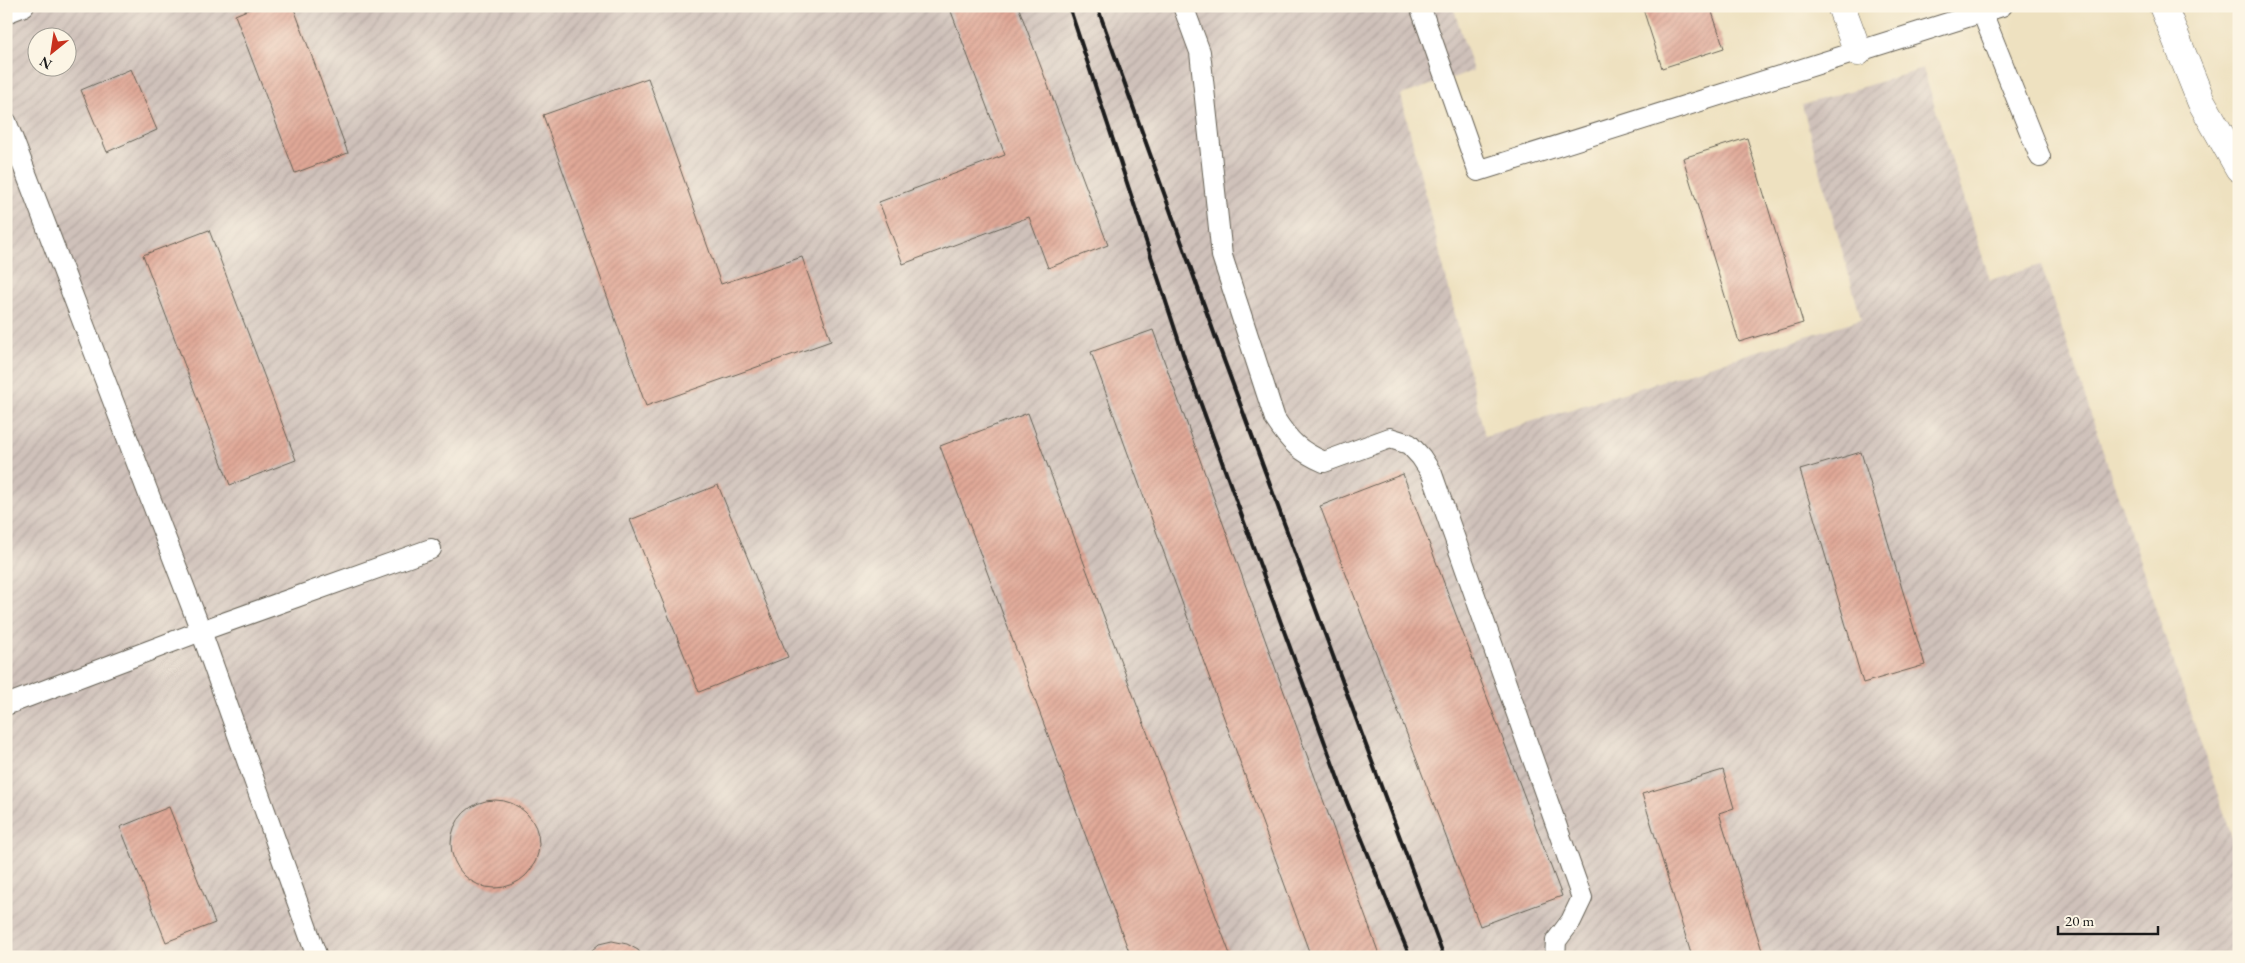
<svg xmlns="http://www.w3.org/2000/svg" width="2245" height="963" font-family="'EB Garamond',serif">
<defs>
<pattern id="industrial-furrows" width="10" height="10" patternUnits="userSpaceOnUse" patternTransform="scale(1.25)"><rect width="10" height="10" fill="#cfc1ba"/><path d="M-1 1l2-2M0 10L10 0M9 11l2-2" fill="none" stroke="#b1a59f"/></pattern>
<pattern id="building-hatch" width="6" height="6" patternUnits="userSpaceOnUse" patternTransform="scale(1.25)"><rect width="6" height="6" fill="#e0a897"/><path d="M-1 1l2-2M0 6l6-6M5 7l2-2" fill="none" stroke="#c09082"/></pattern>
</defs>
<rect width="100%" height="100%" fill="#fcf5e5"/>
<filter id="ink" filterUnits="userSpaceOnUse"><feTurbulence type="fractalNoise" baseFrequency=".02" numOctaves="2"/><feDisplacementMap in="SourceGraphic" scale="10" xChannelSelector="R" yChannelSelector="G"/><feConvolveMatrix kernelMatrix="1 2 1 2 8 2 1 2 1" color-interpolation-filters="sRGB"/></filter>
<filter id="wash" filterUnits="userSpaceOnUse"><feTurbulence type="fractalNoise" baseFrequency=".0096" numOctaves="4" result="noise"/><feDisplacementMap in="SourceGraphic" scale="20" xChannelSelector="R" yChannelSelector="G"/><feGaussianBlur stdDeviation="1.12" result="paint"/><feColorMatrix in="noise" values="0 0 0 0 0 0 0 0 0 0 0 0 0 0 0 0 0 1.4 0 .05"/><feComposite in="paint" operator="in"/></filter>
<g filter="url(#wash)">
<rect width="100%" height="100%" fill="#eee1c0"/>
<!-- industrial -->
<path fill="url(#industrial-furrows)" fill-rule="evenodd" d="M6,6h1447l20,65 -72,24 84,341 376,-117 -59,-214 121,-36 67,211 51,-15 198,593v99h-2233zM38,38h30v30h-30z"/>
<g id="blocks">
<!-- building -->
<g fill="url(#building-hatch)">
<path d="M257,6h36l55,147 -53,20 -60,-158z"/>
<path d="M949,6h69l90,239 -60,23 -19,-51 -126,47 -24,-62 126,-47z"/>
<path d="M1642,6h68l14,42 -62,20z"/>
<path d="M131,69l26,61 -50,22 -26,-62z"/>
<path d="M648,78l73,206 81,-27 29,84 -185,65 -103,-291z"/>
<path d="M1747,138l56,185 -64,19 -56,-184z"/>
<path d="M209,230l87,230 -66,25 -87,-230z"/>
<path d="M1153,330l227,627h-69l-220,-605z"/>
<path d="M1028,413l203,544h-100l-191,-511z"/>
<path d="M1861,452l64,213 -62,18 -63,-213z"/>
<path d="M1403,474l159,422 -82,30 -160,-420z"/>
<path d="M718,485l70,172 -89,35 -69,-172z"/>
<path d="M1723,770l11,38 -15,5 45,144h-72l-50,-163z"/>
<circle cx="495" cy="844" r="44"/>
<path d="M169,807l46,116 -49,19 -46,-115z"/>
<path d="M612,941l15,3 11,6 5,7h-59l15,-13z"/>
</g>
</g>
</g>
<g filter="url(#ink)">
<use href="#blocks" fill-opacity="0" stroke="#666155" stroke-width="1"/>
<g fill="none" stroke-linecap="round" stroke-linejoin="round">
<defs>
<g id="service">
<path d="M1183,6l17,46 22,204 53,163c15,23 24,32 49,43l66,-24 19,6 12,13 11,17 150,424 -11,23 -15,20 -1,16"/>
<path d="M1420,6l58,165 524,-165"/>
<path d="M1982,12l58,145"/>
<path d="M6,13l18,-7"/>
<path d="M6,121l195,510 116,326"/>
<path d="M6,705l195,-74 230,-82"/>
</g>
<path id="minor" d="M1841,6l17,46"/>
<path id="tertiary" d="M2163,6l38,95 38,67"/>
</defs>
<!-- service casing -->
<use href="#service" stroke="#666155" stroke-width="22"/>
<!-- minor casing -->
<use href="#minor" stroke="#666155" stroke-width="29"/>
<!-- tertiary casing -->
<use href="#tertiary" stroke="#666155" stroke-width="29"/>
<!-- service -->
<use href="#service" stroke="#fff" stroke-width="20"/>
<!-- minor -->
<use href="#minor" stroke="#fff" stroke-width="28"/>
<!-- tertiary -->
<use href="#tertiary" stroke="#fff" stroke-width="28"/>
<!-- rail -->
<g stroke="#1c1c1c" stroke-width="4">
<path d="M1069,6l119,363 156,426 66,162"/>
<path d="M1097,6l121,338 226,613"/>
</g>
</g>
</g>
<!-- margin -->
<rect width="2245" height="963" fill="none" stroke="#fcf5e5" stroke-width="25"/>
<!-- north arrow -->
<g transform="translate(52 52) rotate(210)"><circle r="24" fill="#fcf5e5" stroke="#a29e95"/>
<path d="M0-4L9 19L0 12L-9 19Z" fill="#c8321e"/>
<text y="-8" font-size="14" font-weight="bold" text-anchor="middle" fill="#1c1c1c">N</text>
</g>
<!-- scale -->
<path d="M2058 926v8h100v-8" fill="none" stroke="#1c1c1c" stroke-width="2.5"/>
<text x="2065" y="926" font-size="15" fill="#1c1c1c" stroke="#fcf5e5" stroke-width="4" paint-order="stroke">20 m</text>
</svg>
